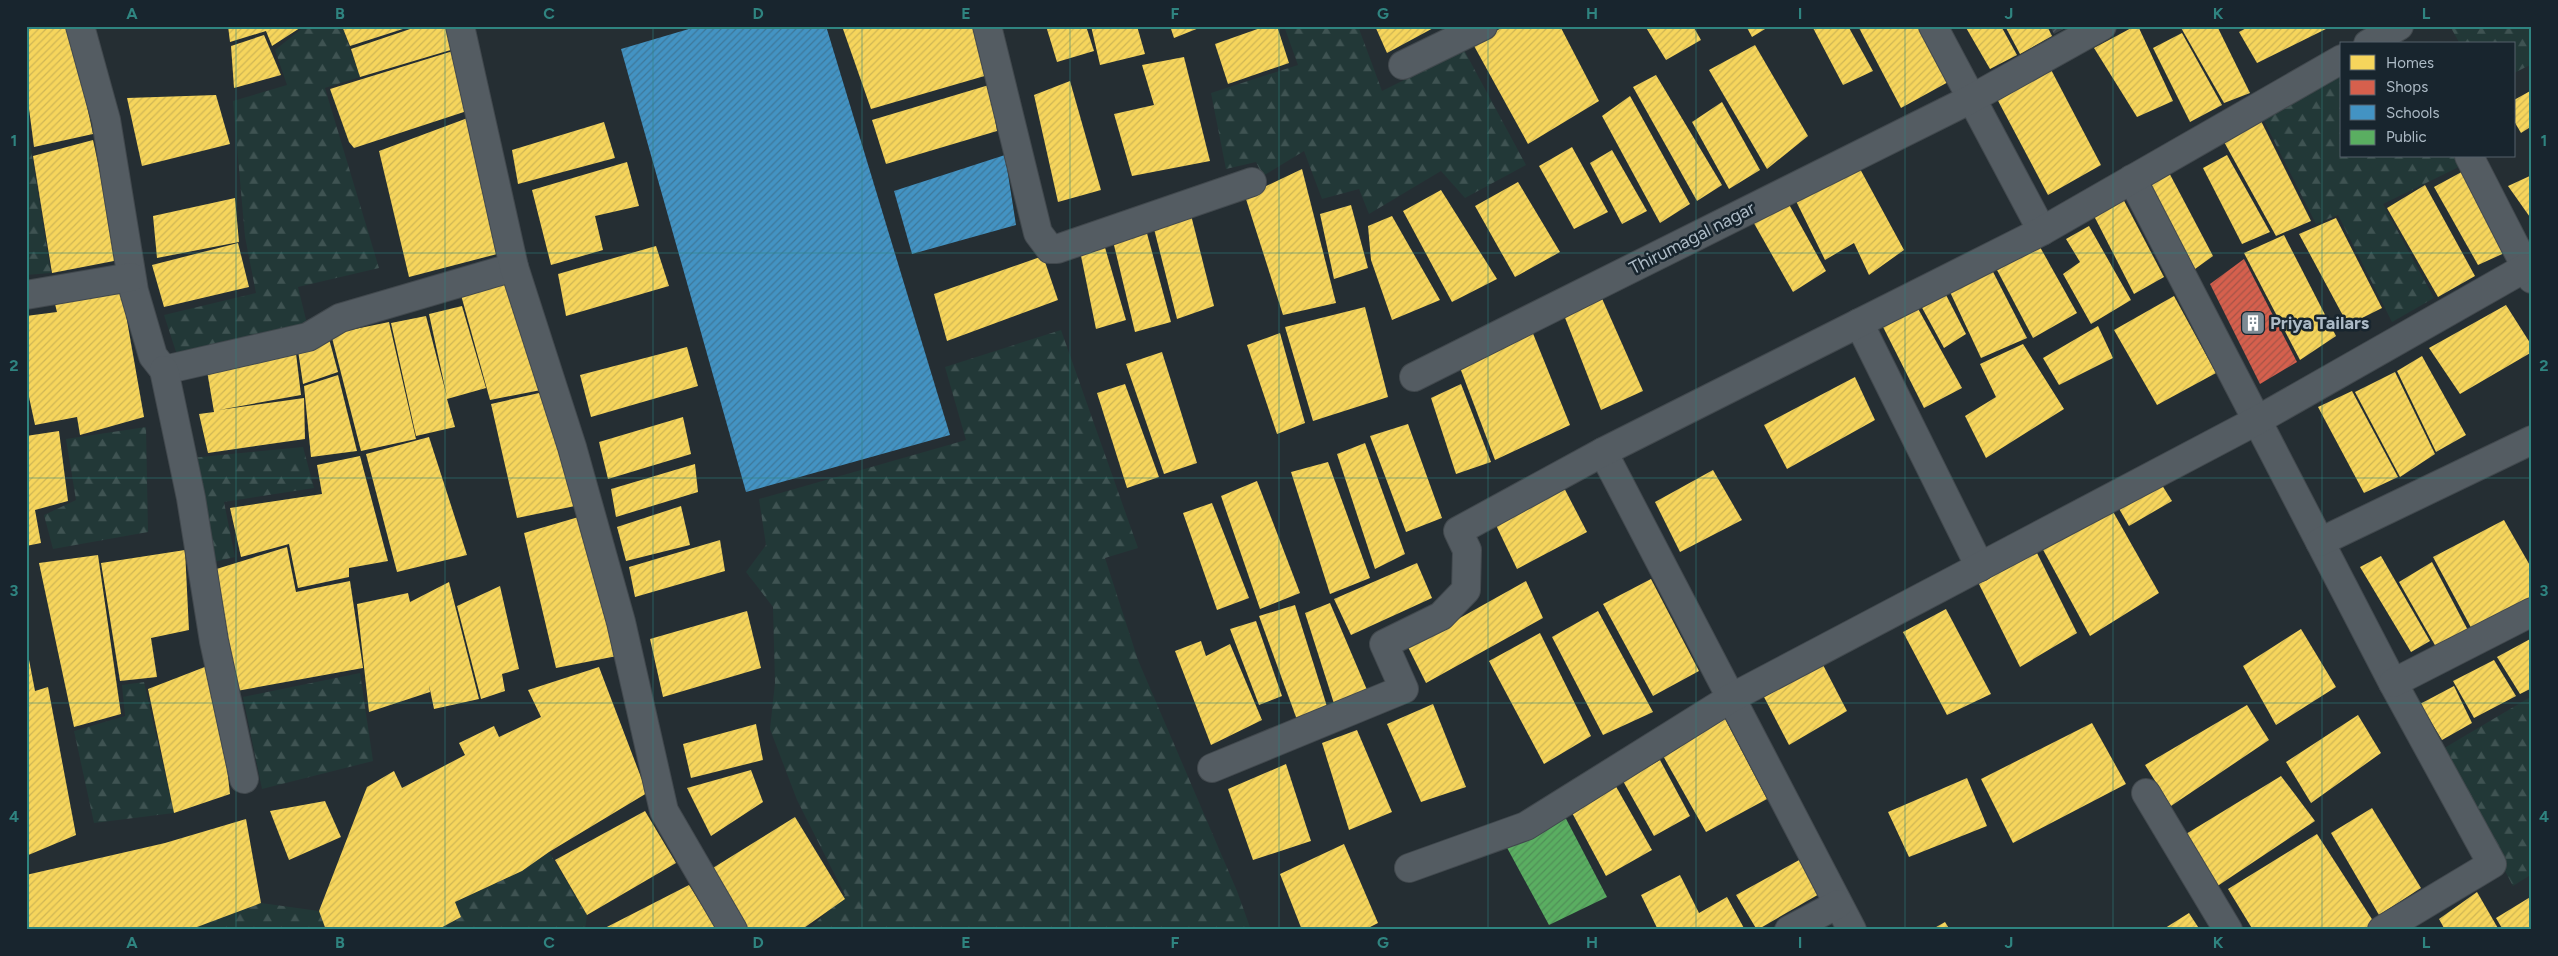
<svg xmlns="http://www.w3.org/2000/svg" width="2558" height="956" font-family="Figtree,sans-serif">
<defs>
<pattern id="forest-firs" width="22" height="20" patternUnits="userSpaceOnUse" patternTransform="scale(1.25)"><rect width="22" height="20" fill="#223837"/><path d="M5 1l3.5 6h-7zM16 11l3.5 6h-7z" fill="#3f5352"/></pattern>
<pattern id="homes-hatch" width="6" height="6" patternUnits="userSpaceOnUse" patternTransform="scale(1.25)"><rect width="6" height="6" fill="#f6d55c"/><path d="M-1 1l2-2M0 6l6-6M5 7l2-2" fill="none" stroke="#cfb655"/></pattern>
<pattern id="shops-hatch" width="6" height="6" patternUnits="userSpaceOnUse" patternTransform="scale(1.25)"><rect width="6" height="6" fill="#d6604d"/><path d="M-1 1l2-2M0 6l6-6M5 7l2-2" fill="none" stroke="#a55448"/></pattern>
<pattern id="schools-hatch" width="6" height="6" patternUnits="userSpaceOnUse" patternTransform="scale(1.25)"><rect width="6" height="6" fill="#4393c3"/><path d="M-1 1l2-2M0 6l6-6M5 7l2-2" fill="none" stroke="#3e789a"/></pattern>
<pattern id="public-hatch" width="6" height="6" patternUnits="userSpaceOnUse" patternTransform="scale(1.25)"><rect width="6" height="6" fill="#5aae61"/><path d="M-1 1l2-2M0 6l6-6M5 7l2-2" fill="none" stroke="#509058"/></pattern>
<pattern id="building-hatch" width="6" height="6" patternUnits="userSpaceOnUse" patternTransform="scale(1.25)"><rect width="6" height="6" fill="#3a4247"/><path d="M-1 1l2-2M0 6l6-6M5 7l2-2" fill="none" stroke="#545b60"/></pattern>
</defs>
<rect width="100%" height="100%" fill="#252e33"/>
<!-- forest -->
<g fill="url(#forest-firs)">
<path d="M305,26h37l18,51 -35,11 54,180 -81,19 11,45 -130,29 -15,-46 92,-22 -11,-56 -12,-136 54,-16 -12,-35z"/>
<path d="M1284,26h74l24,65 82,-41 62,115 -61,33 -24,-27 -72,43 -10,-25 -37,10 -18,-48 -41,25 -7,-14 -30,7 -15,-76 87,-28z"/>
<path d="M2450,26h82v38l-18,9v-29h-54z"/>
<path d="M2335,70l7,11v75h119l4,8 -82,40 51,94 -42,24 -54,-107 -22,9 -55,-109z"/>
<path d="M26,118l25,155 -25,2z"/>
<path d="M1061,330l77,218 -33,10 33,102 99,231 14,39h-443l37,-35 -48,-95 -27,-71 5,-46 -2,-76 -27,-35 20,-27 -7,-46 207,-59 -21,-73z"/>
<path d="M146,427l2,105 -95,17 -9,-34 32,-15 -10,-61z"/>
<path d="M303,447l11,41 -90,14 11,55 -25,6 -19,-105z"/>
<path d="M360,673l13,88 -111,28 -19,-92z"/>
<path d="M144,682l30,131 -80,10 -20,-92 51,-15 -3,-31z"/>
<path d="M2532,696v178l-19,12 -72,-136z"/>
<path d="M549,852l38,63 -2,15h-148l24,-13 -6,-15 67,-31z"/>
<path d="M261,903l58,8 7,19h-137z"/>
</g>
<!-- homes -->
<g fill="url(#homes-hatch)">
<path d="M26,26h44l23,108 -59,13 -6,-46 -2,5z"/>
<path d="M228,26h75l-31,20 -6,-15 -36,11z"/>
<path d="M342,26h67v1l-59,19z"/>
<path d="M419,26h28l7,23 -94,28 -9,-28z"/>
<path d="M853,26h119l16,49 -117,34 -28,-80z"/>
<path d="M1046,26h40l8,25 -37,11z"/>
<path d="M1091,26h46l8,28 -45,11z"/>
<path d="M1170,26h34l-30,12z"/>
<path d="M1266,26h11l12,37 -61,21 -13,-40z"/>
<path d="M1375,26h62l-50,27z"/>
<path d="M1505,26h55l39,75 -71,43 -55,-100z"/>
<path d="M1645,26h48l8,14 -35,20z"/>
<path d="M1746,26h24l-18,11z"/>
<path d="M1812,26h36l25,45 -30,14z"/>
<path d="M1858,26h61l31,55 -49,27z"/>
<path d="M1965,26h36l16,29 -27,14z"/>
<path d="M2005,26h42l5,10 -32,18z"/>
<path d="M2135,26h3l35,75 -36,16 -43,-69z"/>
<path d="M2180,26h37l33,67 -26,10z"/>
<path d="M2250,26h82l-75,37 -18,-31z"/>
<path d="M2182,33l40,72 -32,17 -37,-74z"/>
<path d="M264,35l17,40 -47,13 -3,-42z"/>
<path d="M1755,45l53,91 -41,33 -58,-99z"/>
<path d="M453,51l17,59 -116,38 -5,-6 -19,-53z"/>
<path d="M1184,57l26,104 -78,15 -18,-62 40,-9 -12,-40z"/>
<path d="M2047,62l54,103 -53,30 -52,-98z"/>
<path d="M1656,75l66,110 -25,16 -64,-114z"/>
<path d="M1070,81l31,109 -43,12 -24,-107z"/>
<path d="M989,85l8,46 -111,33 -14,-44z"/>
<path d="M2532,90v36l-11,7 -7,-12v-21z"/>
<path d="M216,95l14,49 -88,22 -15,-68z"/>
<path d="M1630,96l60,108 -30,19 -58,-107z"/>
<path d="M1722,102l38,68 -31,19 -37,-67z"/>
<path d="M473,116l28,137 -92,24 -30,-126z"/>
<path d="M2259,117l52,104 -35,15 -53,-96z"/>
<path d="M604,122l11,36 -97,26 -6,-34z"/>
<path d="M93,140l26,120 -67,13 -19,-117z"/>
<path d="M1572,147l36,65 -34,17 -35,-63z"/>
<path d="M1612,150l35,61 -25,13 -32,-61z"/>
<path d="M2227,155l43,77 -28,12 -39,-76z"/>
<path d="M627,162l12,44 -44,10 8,34 -52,15 -19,-75z"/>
<path d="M2165,165l48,91 -29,21 -48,-96z"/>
<path d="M1859,167l45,83 -35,25 -15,-32 -29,17 -29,-59z"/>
<path d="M2469,168l42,82 -33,15 -44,-78z"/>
<path d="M1302,169l34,134 -53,12 -38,-119z"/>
<path d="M2532,175v45l-24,-34z"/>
<path d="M1518,182l42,70 -45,25 -40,-71z"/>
<path d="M2425,185l50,91 -37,21 -51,-89z"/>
<path d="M1441,190l56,89 -45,23 -49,-91z"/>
<path d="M2121,195l43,82 -30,17 -42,-82z"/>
<path d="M235,198l4,44 -82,16 -4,-42z"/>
<path d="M1786,199l40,72 -33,21 -42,-74z"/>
<path d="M1351,205l17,63 -34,11 -14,-65z"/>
<path d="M1191,215l23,91 -37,13 -24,-94z"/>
<path d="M1392,216l48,84 -48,20 -21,-60 -3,-34z"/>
<path d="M2336,218l46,90 -34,17 -49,-91z"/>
<path d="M1145,226l26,96 -36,10 -23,-95z"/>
<path d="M2089,226l42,74 -40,24 -28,-50 17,-12 -14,-23z"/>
<path d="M2284,235l52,101 -36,24 -56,-107z"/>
<path d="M238,243l11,44 -85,20 -12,-42z"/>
<path d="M1104,244l22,76 -30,9 -16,-78z"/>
<path d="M656,246l13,40 -103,30 -8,-42z"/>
<path d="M2040,247l37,66 -44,25 -36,-68z"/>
<path d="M1043,256l15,44 -111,41 -13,-47z"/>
<path d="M1991,268l36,70 -46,20 -31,-66z"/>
<path d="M511,280l35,109 -56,11 -29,-105z"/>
<path d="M1943,289l23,45 -22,14 -24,-44z"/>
<path d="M122,292l22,125 -64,18 -3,-18 -42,8 -9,-42v-67l31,-4 -2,-8z"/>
<path d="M1600,294l43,97 -42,19 -39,-100z"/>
<path d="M2174,296l42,77 -59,32 -43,-75z"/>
<path d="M1916,305l46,83 -38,20 -43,-85z"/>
<path d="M2506,305l26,41v6l-72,42 -31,-46z"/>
<path d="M462,306l24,82 -39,11 8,28 -39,9 -25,-113 35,-7 21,81 -18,-83z"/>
<path d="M1365,307l23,90 -75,24 -28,-94z"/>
<path d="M389,322l27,117 -55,12 -30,-117z"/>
<path d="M2098,326l15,32 -54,27 -16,-27z"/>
<path d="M1532,331l38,94 -75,35 -36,-95z"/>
<path d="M1280,333l25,90 -28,11 -30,-89z"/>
<path d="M328,335l10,37 -35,12 -6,-40z"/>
<path d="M2023,344l41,65 -78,49 -21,-42 31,-19 -16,-33z"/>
<path d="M295,345l6,50 -82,15 85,-12 1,41 -97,14 -9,-39 15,-2 -8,-47z"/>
<path d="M687,347l11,39 -107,31 -11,-42z"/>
<path d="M1162,352l35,111 -33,11 -38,-110z"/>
<path d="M2422,356l44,79 -30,17 -39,-81z"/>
<path d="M2395,372l40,82 -35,23 -45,-85z"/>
<path d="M338,375l19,76 -46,6 -7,-71z"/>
<path d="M1855,377l20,43 -88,49 -23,-44z"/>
<path d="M1125,384l34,93 -32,11 -30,-95z"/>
<path d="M1461,384l30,78 -35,12 -25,-76z"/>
<path d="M548,391l27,115 -58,12 -26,-114z"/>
<path d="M2352,391l46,86 -34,16 -46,-86z"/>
<path d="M683,417l8,37 -83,25 -9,-37z"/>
<path d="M1408,424l34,94 -36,14 -36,-96z"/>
<path d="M59,431l9,70 -33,9 6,33 -15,3v-110z"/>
<path d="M429,437l38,118 -70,17 -31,-118z"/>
<path d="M1365,443l40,111 -30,15 -38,-115z"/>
<path d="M360,456l28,105 -39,7v9l-51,11 -9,-44 -48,13 -11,-49 92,-14 -5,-29z"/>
<path d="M1328,462l42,116 -40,16 -39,-122z"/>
<path d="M695,464l3,28 -82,25 -5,-28z"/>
<path d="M1713,470l29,50 -62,32 -25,-50z"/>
<path d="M1257,481l43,112 -40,16 -39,-113z"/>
<path d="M1561,482l26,50 -70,37 -25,-52z"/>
<path d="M2160,482l12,19 -43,25 -11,-19z"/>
<path d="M1212,503l37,95 -32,12 -34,-97z"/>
<path d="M681,506l9,39 -64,16 -9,-34z"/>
<path d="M2111,508l48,85 -69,43 -49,-90z"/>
<path d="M582,516l40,139 -66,13 -32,-135z"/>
<path d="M2504,520l28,49v31l-57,35 -42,-78z"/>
<path d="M720,540l5,31 -90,26 -6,-30z"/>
<path d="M287,547l9,45 54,-11 13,87 -132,24 -21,-121z"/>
<path d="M185,550l4,80 -38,8 6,39 -37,4 -19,-118z"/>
<path d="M2036,551l41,82 -57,34 -43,-87z"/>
<path d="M98,555l23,159 -47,13 -35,-164z"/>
<path d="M2381,556l49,85 -19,11 -51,-85z"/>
<path d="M2432,562l40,76 -32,16 -41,-72z"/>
<path d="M1417,563l15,35 -81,37 -17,-36z"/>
<path d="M1651,579l48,92 -46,25 -50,-92z"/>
<path d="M1526,581l17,37 -117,65 -18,-36z"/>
<path d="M449,582l30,117 -45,10 -5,-24 1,7 -61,20 -12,-108 51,-11 2,9z"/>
<path d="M500,586l19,83 -17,5 3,17 -24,8 -24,-93z"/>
<path d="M1330,603l40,94 -33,16 -32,-100z"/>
<path d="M1295,605l35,111 -30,12 -41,-112z"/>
<path d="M1946,609l45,85 -44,21 -44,-83z"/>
<path d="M747,611l14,57 -98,29 -13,-58z"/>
<path d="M1598,611l55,101 -50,23 -51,-98z"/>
<path d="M1256,621l26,75 -23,9 -29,-76z"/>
<path d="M2301,629l35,58 -60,38 -33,-59z"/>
<path d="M1540,633l51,103 -47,28 -55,-103z"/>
<path d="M2532,638v50l-12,6 -23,-37z"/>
<path d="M1201,641l5,15 24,-12 32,76 -51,25 -36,-94z"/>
<path d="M26,644l9,47 13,-4 28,148 -50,21z"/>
<path d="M2494,660l22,36 -42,22 -21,-37z"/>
<path d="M215,663l15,131 -56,19 -26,-124z"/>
<path d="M1822,663l25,48 -58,34 -25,-48z"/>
<path d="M599,667l48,126 -98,59 -27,19 -67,31 6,15 -24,13h-111l-7,-19 48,-124 27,-16 8,17 63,-33 -6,-12 35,-17 5,11 42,-20 -13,-27z"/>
<path d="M2454,686l18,37 -30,17 -22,-36z"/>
<path d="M1433,704l33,83 -45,15 -34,-78z"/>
<path d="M2247,705l22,35 -98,66 -26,-41z"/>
<path d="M2358,715l23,38 -70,50 -25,-41z"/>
<path d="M1724,717l43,82 -61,33 -44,-78z"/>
<path d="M2092,723l34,61 -113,59 -32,-64z"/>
<path d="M756,724l7,36 -72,18 -8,-34z"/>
<path d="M1357,730l35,82 -43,18 -27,-87z"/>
<path d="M1660,760l30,56 -36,20 -31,-55z"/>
<path d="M1286,764l25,77 -58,19 -25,-71z"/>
<path d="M751,770l12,32 -52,34 -24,-48z"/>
<path d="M2281,776l34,45 -99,66 -30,-53z"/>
<path d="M1967,778l20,48 -78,31 -21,-45z"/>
<path d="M1614,783l38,67 -46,26 -36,-67z"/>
<path d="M325,801l16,36 -52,23 -19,-49z"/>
<path d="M2372,808l49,80 -42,27 -48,-82z"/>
<path d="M645,811l31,52 -89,52 -32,-55z"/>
<path d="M795,817l50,82 -44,31h-58l-35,-59z"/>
<path d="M246,819l15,84 -72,27h-163v-55l139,-32z"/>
<path d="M2317,834l60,93 -6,3h-118l-25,-41z"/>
<path d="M1344,844l34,79 -14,7h-62l-22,-56z"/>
<path d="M1801,859l20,34 -64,37 -21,-35z"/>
<path d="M1680,875l19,38 28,-16 18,33h-87l-17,-35z"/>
<path d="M689,885l28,45h-116z"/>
<path d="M2477,892l22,38h-54l-6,-11z"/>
<path d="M2532,896v34h-29l-7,-12z"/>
<path d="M2189,913l11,17h-38z"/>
<path d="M1945,922l5,8h-19z"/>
</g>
<!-- shops -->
<path fill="url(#shops-hatch)" d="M2244,259l53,103 -37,22 -50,-100z"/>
<!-- schools -->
<g fill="url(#schools-hatch)">
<path d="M699,26h127l124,409 -204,57 -125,-443z"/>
<path d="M1005,155l11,70 -104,29 -18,-63z"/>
</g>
<!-- public -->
<path fill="url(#public-hatch)" d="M1563,813l44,84 -58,28 -44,-81z"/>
<!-- building -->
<path fill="url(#building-hatch)" d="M2050,26h19l-15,8z"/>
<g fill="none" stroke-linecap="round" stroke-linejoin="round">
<defs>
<g id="street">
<path d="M80,26l26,94 28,171 19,65 11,14 144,-33 32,-19 174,-51"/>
<path d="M460,26l54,241 58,180 49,175 43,189 69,119"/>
<path d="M987,26l51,207 12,16h7l195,-67"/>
<path d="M1933,26l109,205"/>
<path d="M2368,44l31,-18"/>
<path d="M1403,65l80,-39"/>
<path d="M2469,156l63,123"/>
<path d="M2132,179l261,504 99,181 -110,66"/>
<path d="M26,295l105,-18"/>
<path d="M1859,323l121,244"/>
<path d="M164,370l27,128 23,143 30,138"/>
<path d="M1414,377l557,-278 131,-73"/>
<path d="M1603,452l249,478"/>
<path d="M2320,542l212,-102"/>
<path d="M2393,683l139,-71"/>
<path d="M1212,768l192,-79 -20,-45 57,-28 25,-26 1,-40 -9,-19 145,-79 439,-221 300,-172"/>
<path d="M2146,793l82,137"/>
<path d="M1409,868l117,-42 205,-128 525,-277 269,-153"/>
<path d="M1789,930l49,-26"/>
</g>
</defs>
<!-- street casing -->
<use href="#street" stroke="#42494e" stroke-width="30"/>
<!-- street -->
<use href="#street" stroke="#545c62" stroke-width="28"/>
</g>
<!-- grid -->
<path fill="none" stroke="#2f8480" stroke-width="1" stroke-opacity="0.55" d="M236,26v904M445,26v904M653,26v904M862,26v904M1070,26v904M1279,26v904M1488,26v904M1696,26v904M1905,26v904M2113,26v904M2322,26v904M26,253h2506M26,478h2506M26,703h2506"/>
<!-- icons -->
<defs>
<symbol id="building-square" viewBox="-11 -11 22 22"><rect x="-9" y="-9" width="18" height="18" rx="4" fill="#7d8a93" stroke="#18252e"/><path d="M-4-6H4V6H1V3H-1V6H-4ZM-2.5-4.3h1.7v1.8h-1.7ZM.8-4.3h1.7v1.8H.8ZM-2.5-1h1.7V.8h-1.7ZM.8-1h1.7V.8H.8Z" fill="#fff"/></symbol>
</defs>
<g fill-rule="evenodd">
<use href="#building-square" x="2239" y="309" width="28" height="28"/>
</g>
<g text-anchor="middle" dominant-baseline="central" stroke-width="5" stroke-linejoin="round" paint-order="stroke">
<!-- street labels -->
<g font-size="18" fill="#adbbc6" stroke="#18252e">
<text transform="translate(1692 238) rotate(-27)">Thirumagal nagar</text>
</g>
<!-- poi labels -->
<g font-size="18" font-weight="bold" fill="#adbbc6" stroke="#18252e" text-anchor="start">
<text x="2270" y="323">Priya Tailars</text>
</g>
</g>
<!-- border -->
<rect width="2558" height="956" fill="none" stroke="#18252e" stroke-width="55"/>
<!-- legend -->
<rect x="2340" y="42" width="175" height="115" fill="#18252e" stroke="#54616b"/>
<rect x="2350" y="55" width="25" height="15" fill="#f6d55c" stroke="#54616b"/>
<text x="2386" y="68" font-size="15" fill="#adbbc6">Homes</text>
<rect x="2350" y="80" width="25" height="15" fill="#d6604d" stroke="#54616b"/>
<text x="2386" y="92" font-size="15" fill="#adbbc6">Shops</text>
<rect x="2350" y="105" width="25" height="15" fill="#4393c3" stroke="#54616b"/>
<text x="2386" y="118" font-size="15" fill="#adbbc6">Schools</text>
<rect x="2350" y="130" width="25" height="15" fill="#5aae61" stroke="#54616b"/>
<text x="2386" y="142" font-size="15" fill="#adbbc6">Public</text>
<rect x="28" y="28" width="2502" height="900" fill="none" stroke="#2f8480" stroke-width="2"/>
<g font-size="16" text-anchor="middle" font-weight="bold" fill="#2f8480">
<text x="132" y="19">A</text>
<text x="340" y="19">B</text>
<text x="549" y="19">C</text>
<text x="758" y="19">D</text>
<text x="966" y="19">E</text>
<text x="1175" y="19">F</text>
<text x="1383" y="19">G</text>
<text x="1592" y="19">H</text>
<text x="1800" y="19">I</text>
<text x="2009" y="19">J</text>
<text x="2218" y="19">K</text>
<text x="2426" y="19">L</text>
<text x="14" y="146">1</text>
<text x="2544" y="146">1</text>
<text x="14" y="371">2</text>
<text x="2544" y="371">2</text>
<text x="14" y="596">3</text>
<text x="2544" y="596">3</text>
<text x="14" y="822">4</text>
<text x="2544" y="822">4</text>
<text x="132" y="948">A</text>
<text x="340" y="948">B</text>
<text x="549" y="948">C</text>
<text x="758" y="948">D</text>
<text x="966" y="948">E</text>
<text x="1175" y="948">F</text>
<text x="1383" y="948">G</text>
<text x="1592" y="948">H</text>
<text x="1800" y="948">I</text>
<text x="2009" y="948">J</text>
<text x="2218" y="948">K</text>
<text x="2426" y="948">L</text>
</g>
</svg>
